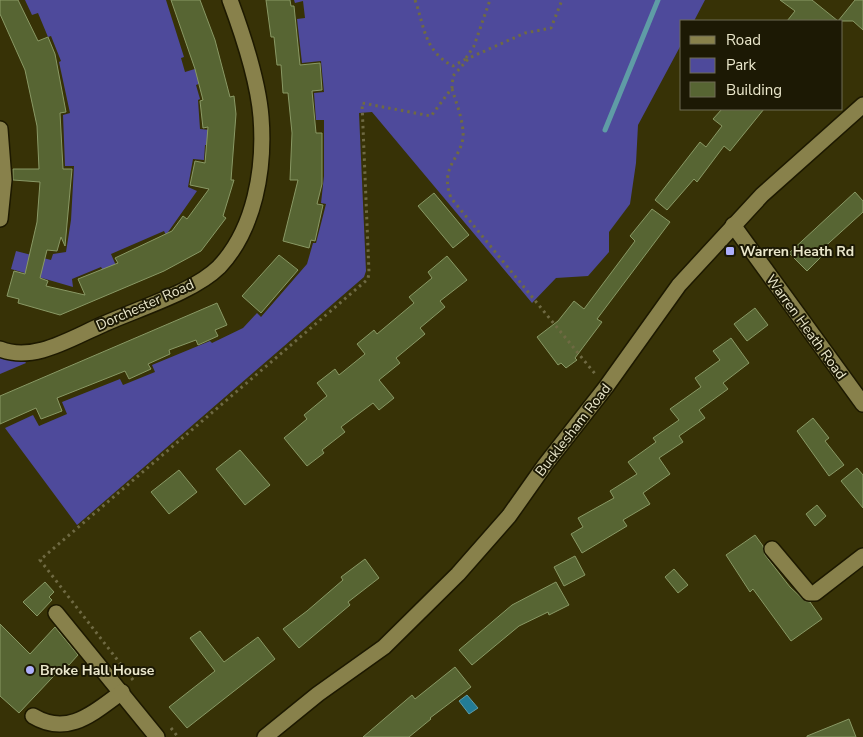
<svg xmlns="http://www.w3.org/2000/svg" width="863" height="737" font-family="'Nunito Sans',sans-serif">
<rect width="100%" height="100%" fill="#373206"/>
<!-- green -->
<g fill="#4e4a9b">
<path d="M25,0h141l18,57 -3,1 4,14 13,-4 3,15 -5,2 4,14 -2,1 2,29 10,1 -1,15h-4l-1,15 -11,-1 -5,28 9,4 -31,44 -2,-4 -53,23 6,14 -12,6 -4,-7 -29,12 1,8 -62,-18 5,-18 35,9 2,-6 13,-2 5,-32 3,-54h-9l-2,-51 7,-2 -11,-51 2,-1 -10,-25 -3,1 -10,-24 -6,2z"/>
<path d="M294,0h411l-11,21h-12v22l-44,82 -2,38 -6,41 -21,28v20l-21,24 -32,2 -24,25 -160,-191 -13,1 7,158 -2,6 -287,248 -72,-97 28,-13 6,11 28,-12 -5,-12 58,-23 3,6 32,-13 -3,-7 58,-24 2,2 31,-15 14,-15 4,4 46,-53 6,-21h3l10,-39 -5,-1 3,-27v-56h-8l-2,-27 10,-1 -3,-31 -19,2 -5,-44 8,-1 -2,-17 -8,2z"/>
<path d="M0,356l24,4 2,3 -26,11z"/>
</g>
<!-- water -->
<path fill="#237c96" stroke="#5f9ca6" d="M467,695l11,13 -9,6 -10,-13z"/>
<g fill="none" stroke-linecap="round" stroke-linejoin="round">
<!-- stream -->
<path stroke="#5f9ca6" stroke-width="5" d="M605,130l53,-130"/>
</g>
<!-- building -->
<g fill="#576533" stroke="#899965">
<path d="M0,0h18l20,41 10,-4 7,17 11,58 -6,1 3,56h9l-7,77 -4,-9 -4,14 -10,-1 -7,28 8,3 -2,5 39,9 -7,-16 40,-16 -3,-5 57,-27 11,-15 4,3 22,-30 -19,-4 5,-24 10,2 3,-36 -5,1 -3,-27 3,-1 -8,-31 -24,-69h29l15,40 15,57 4,-1 2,18 -5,66h3l-11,36 3,2 -25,33 -37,20 -104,44 -42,-12 1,-4 -12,-3 7,-25 11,3 12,-52 3,-40 -27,-2v-11h26l-2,-43 -12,-56 -25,-56z"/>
<path d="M266,0h24l1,6h3l6,59 20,-2 2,27 -10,1 4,42h6v51l-5,20 6,1 -8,36 -4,-1 -2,8 -26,-7 15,-61h-8l2,-47 -4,-40h-5l-2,-28h-4l-3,-28h-3z"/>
<path d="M780,0h32l26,21 17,-21h8v30l-10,-9h-66l8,-10z"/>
<path d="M722,109h42l-34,42 -6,-5 -27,36 -3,-3 -27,31 -12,-10 45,-58 6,5 16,-21 -9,-7z"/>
<path d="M855,192l8,9v11l-43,39 3,4 -16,16 -18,-18z"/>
<path d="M434,193l35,42 -16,13 -35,-42z"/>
<path d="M652,209l18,13 -73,97 5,3 -27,36 2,2 -11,8 -5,-5 -3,2 -21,-28 21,-16 16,-20 10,8 51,-68 -5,-5z"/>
<path d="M279,255l19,15 -37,43 -19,-17z"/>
<path d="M447,256l20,24 -27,21 5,6 -25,21 5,6 -29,24 4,5 -21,17 15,18 -15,12 -6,-7 -32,24 4,5 -23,18 2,3 -17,13 -23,-28 23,-19 -3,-4 23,-19 -10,-13 18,-14 4,6 26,-21 -8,-10 17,-14 3,4 37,-31 -5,-6 23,-19 -4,-6z"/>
<path d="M217,303l10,22 -12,5 3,6 -20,9 -2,-5 -27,10 1,4 -22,10 3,5 -22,10 -4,-8 -68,27 5,13 -21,8 -5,-11 -36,16v-28z"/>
<path d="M755,308l13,17 -21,16 -13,-17z"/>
<path d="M731,338l18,25 -26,20 5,6 -29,21 6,8 -26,18 4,6 -24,16 11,16 -27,19 7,11 -27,16 4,6 -45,27 -11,-19 12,-7 -5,-9 36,-20 -4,-7 27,-17 -9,-12 28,-20 -3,-4 26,-18 -9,-11 31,-22 -6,-9 25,-18 -7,-9z"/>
<path d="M813,418l16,20 -4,3 19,24 -15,11 -32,-45z"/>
<path d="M240,450l30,35 -25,20 -29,-36z"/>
<path d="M857,468l6,7v33l-22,-27z"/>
<path d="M179,470l18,22 -28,22 -18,-22z"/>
<path d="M817,505l9,11 -11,10 -9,-12z"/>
<path d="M755,535l8,11 2,9 25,32 15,14 5,1 12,17 -31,22 -38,-52 -3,3 -24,-37z"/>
<path d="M575,556l10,19 -21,11 -10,-19z"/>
<path d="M365,559l14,19 -31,24 2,3 -51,43 -16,-19 24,-18 36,-31 -2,-3z"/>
<path d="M674,569l14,16 -10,8 -13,-16z"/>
<path d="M45,582l9,10 -5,5 3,3 -15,16 -14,-14z"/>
<path d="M556,582l13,23 -20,10 -1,-3 -29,14 -47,39 -13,-15 53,-45z"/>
<path d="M0,624l30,30 25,-27 23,28 -9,10 -3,-2 -47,50 -19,-17z"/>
<path d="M200,631l24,31 34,-25 17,22 -88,69 -18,-21 46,-36 -25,-33z"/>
<path d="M455,667l16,20 -41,31 1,1 -22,18h-46l49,-42 3,4z"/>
<path d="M849,719l7,18h-49v-1z"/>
</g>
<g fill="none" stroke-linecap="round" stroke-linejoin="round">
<defs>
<g id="minor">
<path d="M0,129l4,51 -4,39"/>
<path d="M733,225l130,179"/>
<path d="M0,349c34,14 73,-12 104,-25 33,-15 90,-32 115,-57 36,-38 46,-99 42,-150 -3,-37 -18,-82 -31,-117"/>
<path d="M772,549l37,44h6l48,-37"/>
<path d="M56,613l101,124"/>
<path d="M33,716c35,21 60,-3 89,-24"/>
<path d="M265,737l53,-43 66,-47 74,-73 51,-58 36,-51 61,-78 73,-102 83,-90 101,-90"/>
</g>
</defs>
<!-- minor casing -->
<use href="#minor" stroke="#1d1900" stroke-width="18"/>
<!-- path -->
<g stroke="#6f6a43" stroke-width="3" stroke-dasharray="2.5 4" stroke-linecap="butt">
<path d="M415,0c10,28 9,51 38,66l13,-7"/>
<path d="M466,58l8,-12 16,-46"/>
<path d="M452,89c4,13 10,28 11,42 2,27 -25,33 -12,67l145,177"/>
<path d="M133,680l-93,-120 328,-281 1,-7 -7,-169 69,13 21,-28 1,-12 16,-18 56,-25 26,-5 11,-28"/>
<path d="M171,728l7,9"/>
</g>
<!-- minor -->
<use href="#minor" stroke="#88814b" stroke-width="15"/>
</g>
<!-- markers -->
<g fill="#adaffb" stroke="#1c1904" stroke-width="2">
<rect x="725" y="246" width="10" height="10" rx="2.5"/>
<circle cx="30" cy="670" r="5"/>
</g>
<g text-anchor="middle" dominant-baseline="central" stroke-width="4" stroke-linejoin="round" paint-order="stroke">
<!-- poi labels -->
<g font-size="14" font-weight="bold" fill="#ebe8cc" stroke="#1c1904" text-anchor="start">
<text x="740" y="251">Warren Heath Rd</text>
<text x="40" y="670">Broke Hall House</text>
</g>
<!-- street labels -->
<g font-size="14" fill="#ebe8cc" stroke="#1c1904">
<text transform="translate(145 305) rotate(-24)">Dorchester Road</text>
<text transform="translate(806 327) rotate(54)">Warren Heath Road</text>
<text transform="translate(573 430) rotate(-52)">Bucklesham Road</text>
</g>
</g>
<!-- legend -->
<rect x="680" y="20" width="162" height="90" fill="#1c1904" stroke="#6f6c54"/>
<rect x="690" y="36" width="25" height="8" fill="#88814b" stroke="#6f6c54"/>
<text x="726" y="45" font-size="15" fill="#ebe8cc">Road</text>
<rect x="690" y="58" width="25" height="15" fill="#4e4a9b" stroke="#6f6c54"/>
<text x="726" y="70" font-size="15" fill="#ebe8cc">Park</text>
<rect x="690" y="82" width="25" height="15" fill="#576533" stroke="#6f6c54"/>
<text x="726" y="95" font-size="15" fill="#ebe8cc">Building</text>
</svg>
